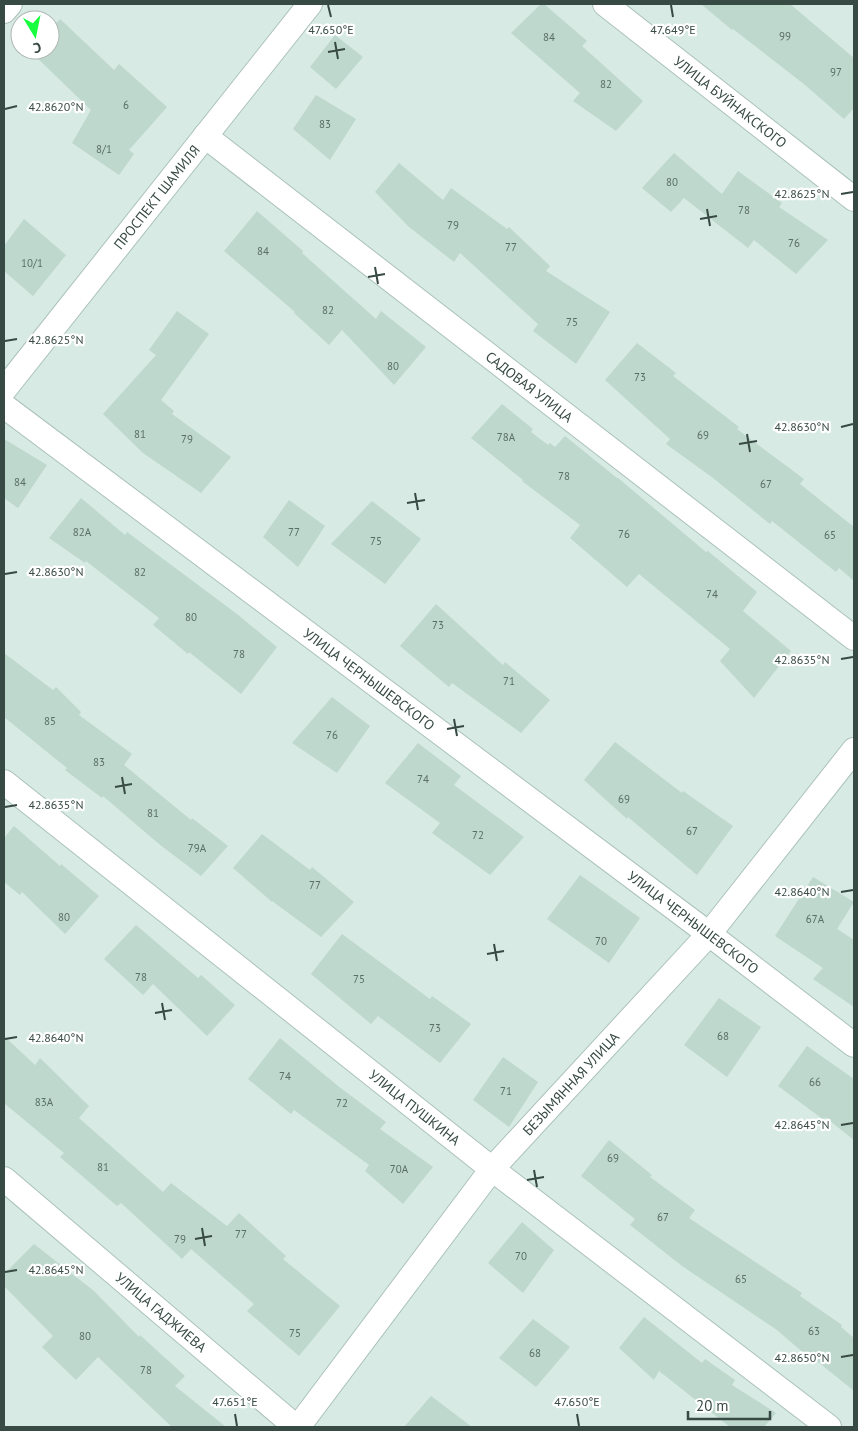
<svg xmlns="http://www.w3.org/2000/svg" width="858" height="1431" font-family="'PT Sans',sans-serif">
<rect width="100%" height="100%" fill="#eaf6f2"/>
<!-- residential -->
<path fill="#d7eae4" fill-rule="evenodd" d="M4,4h850v1423h-850zM20,20h30v30h-30z"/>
<!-- building -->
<g fill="#bed8ce">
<path d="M541,4h3l43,37 -5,5 61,55 -27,30 -43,-30 7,-8 -69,-60z"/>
<path d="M701,4h89l64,54v50l-10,11 -39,-34 -72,-56 -1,1z"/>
<path d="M60,19l54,51 5,-6 48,43 -38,43 5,4 -15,21 -47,-32 19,-33 -62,-60h21v-21z"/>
<path d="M335,35l28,22 -27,32 -26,-22z"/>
<path d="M316,95l40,24 -26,41 -37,-31z"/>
<path d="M674,153l48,41 16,-23 44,32 -3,4 49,33 -32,34 -42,-34 -6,8 -64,-50 -13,14 -29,-24z"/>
<path d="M399,163l44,37 8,-12 56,41 2,-2 41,39 -4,5 64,41 -34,52 -43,-33 5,-7 -78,-71 -6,9 -45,-35 -34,-35z"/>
<path d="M257,211l46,40 -1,2 74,66 5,-8 45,36 -32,38 -52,-55 -13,15 -35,-32 1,-1 -71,-61z"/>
<path d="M24,219l42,36 -33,41 -29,-25v-25z"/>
<path d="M177,311l32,23 -48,66 13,11 -2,3 59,43 -30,36 -58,-40 -40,-39 53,-59 -7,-5z"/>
<path d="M637,343l39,30 -3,3 66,51 -2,2 67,50 -4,5 54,43v54l-15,-13 -3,4 -64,-51 -2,3 -57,-46 -47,-34 4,-5 -65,-59z"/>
<path d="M502,404l31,25 -2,3 17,13 2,-2 5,4 10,-11 52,42h1l88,74 2,-1 49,41 -14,19 48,40 -37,47 -34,-37 10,-12 -91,-75 -12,13 -57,-49 10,-13 -58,-44 1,-1 -52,-42z"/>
<path d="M4,439l43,26 -29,43 -14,-10z"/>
<path d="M81,498l44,37 2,-3 110,82 40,33 -36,47 -52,-42 -1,2 -35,-29 6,-7 -73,-57 -1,2 -36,-25z"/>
<path d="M289,500l36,26 -27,41 -35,-30z"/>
<path d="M372,501l49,38 -36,45 -54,-40z"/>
<path d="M436,604l67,61 2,-3 45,38 -29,33 -69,-50 -3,4 -49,-41z"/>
<path d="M4,653l49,37 3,-3 25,25 -2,3 53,39 -8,11 67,55 1,-2 36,28 -27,30 -42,-32 -56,-48 -1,2 -37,-28 2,-2 -63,-51z"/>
<path d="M332,697l38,29 -33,47 -45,-30z"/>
<path d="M615,742l67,51 1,-2 50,35 -36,49 -69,-58 -1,2 -43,-39z"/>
<path d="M418,743l43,33 -7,9 70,52 -34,38 -58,-42 8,-10 -55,-40z"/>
<path d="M14,826l46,40 1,-2 38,32 -34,38 -43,-42 -2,3 -16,-13v-44z"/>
<path d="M262,834l48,36 2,-3 42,35 -33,35 -49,-36v1l-39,-34z"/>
<path d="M580,875l60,43 -31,45 -62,-44z"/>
<path d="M813,877l41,25 -17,27 17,11v67l-41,-28 10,-11 -48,-32z"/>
<path d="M136,925l62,53 3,-3 34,30 -28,31 -54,-52 -10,11 -39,-36z"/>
<path d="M342,934l88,65 2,-3 39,28 -31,39 -62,-47 -7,8 -60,-50z"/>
<path d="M719,998l42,29 -34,50 -43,-32z"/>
<path d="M4,1036l31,29 5,-7 49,48 -10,12 84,74 8,-9 56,43 12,-13 47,43 -3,3 57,47 -41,50 -52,-45 7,-7 -63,-55 -9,10 -61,-56 -4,3 -57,-49 4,-4 -60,-50z"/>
<path d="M280,1038l58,48 48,36 -6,7 53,38 -30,37 -38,-33 4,-6 -75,-55 -3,4 -43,-35z"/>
<path d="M807,1046l47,33v61l-29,-23 -1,3 -46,-34z"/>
<path d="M503,1057l35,25 -29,45 -36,-27z"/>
<path d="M609,1140l43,35 -2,2 45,33 -6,8 113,75 -2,3 42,29 -1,2 13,11v53l-37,-30 -2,2 -38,-33 -95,-64 -52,-41 5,-6 -54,-43z"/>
<path d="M522,1222l32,28 -31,43 -35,-30z"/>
<path d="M34,1244l60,47 45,46 1,-2 45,41 -10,10 51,41h-54l-74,-70 -22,23 -34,-33 11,-11 -49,-50v-12z"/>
<path d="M644,1317l58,46 3,-4 30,21 -3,5 44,28 -12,14h-34l-71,-56 -5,9 -35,-32z"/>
<path d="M533,1319l37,28 -34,40 -37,-29z"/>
<path d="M431,1396l41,31h-68z"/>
</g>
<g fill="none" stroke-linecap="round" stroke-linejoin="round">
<defs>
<g id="street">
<path id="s1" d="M605,4l249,195"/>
<path d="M4,11l6,-7"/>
<path id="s2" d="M205,136l649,502"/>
<path id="s3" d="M4,390l306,-386"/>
<path id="s4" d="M4,406l705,528 145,111"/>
<path id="s5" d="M4,782l488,387 337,258"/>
<path id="s6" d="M4,1179l292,248"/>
<path id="s7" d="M298,1427l194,-258 217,-235 145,-184"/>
</g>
</defs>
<!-- street casing -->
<use href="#street" stroke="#abc2ba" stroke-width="26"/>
<!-- street -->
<use href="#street" stroke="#fff" stroke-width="24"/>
</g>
<!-- ticks -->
<path fill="none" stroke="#374a43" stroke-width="2" d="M328,5l3,12M671,5l2,12M335,42l3,17M328,52l17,-3M5,109l12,-3M841,194l12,-2M707,209l3,17M700,219l17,-3M375,267l3,17M368,277l17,-3M5,341l12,-2M841,427l12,-3M747,434l3,18M739,444l18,-3M415,493l3,17M407,503l18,-3M5,574l12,-2M841,659l12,-2M454,719l3,17M447,729l17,-3M122,777l3,17M115,787l17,-3M5,807l12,-2M841,892l12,-2M494,944l3,17M487,954l17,-3M162,1003l3,17M155,1013l17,-3M5,1039l12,-2M841,1125l12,-2M534,1170l3,17M527,1180l17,-3M202,1228l3,18M195,1239l17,-3M5,1272l12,-2M841,1357l12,-2M235,1414l2,12M577,1414l2,12"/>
<g text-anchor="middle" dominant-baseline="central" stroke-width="4.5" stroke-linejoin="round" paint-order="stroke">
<!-- number labels -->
<g font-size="11" fill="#596e66">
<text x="785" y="36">99</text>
<text x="549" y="37">84</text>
<text x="836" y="72">97</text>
<text x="606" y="84">82</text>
<text x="126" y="105">6</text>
<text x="325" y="124">83</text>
<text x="104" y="149">8/1</text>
<text x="672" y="182">80</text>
<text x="744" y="210">78</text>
<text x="453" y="225">79</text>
<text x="794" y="243">76</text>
<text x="511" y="247">77</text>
<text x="263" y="251">84</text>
<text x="32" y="263">10/1</text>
<text x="328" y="310">82</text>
<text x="572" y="322">75</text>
<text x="393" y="366">80</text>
<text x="640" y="377">73</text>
<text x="140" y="434">81</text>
<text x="703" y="435">69</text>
<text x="506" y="437">78А</text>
<text x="187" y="439">79</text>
<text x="564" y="476">78</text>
<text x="20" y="482">84</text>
<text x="766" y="484">67</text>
<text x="82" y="532">82А</text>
<text x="294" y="532">77</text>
<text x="624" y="534">76</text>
<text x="830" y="535">65</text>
<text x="376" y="541">75</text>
<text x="140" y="572">82</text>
<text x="712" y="594">74</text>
<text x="191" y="617">80</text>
<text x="438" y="625">73</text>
<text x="239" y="654">78</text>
<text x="509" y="681">71</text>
<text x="50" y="721">85</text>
<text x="332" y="735">76</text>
<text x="99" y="762">83</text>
<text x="423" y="779">74</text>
<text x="624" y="799">69</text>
<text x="153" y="813">81</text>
<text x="692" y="831">67</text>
<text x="478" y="835">72</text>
<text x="197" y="848">79А</text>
<text x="315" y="885">77</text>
<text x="64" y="917">80</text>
<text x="815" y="919">67А</text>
<text x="601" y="941">70</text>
<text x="141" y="977">78</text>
<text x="359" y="979">75</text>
<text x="435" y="1028">73</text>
<text x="723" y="1036">68</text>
<text x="285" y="1076">74</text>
<text x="815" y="1082">66</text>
<text x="506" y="1091">71</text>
<text x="44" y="1102">83А</text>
<text x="342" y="1103">72</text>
<text x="613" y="1158">69</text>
<text x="103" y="1167">81</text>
<text x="399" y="1169">70А</text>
<text x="663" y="1217">67</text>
<text x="241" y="1234">77</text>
<text x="180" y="1239">79</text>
<text x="521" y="1256">70</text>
<text x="741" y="1279">65</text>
<text x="814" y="1331">63</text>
<text x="295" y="1333">75</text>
<text x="85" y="1336">80</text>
<text x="535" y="1353">68</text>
<text x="146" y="1370">78</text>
</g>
<!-- street labels -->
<g font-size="14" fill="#374a43" stroke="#fff">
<text stroke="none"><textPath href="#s1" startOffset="159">УЛИЦА БУЙНАКСКОГО</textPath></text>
<text stroke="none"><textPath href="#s3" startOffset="246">ПРОСПЕКТ ШАМИЛЯ</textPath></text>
<text stroke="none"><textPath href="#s2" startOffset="410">САДОВАЯ УЛИЦА</textPath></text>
<text stroke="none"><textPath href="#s4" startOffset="456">УЛИЦА ЧЕРНЫШЕВСКОГО</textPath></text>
<text stroke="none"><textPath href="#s4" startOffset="861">УЛИЦА ЧЕРНЫШЕВСКОГО</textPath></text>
<text stroke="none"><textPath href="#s7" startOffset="439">БЕЗЫМЯННАЯ УЛИЦА</textPath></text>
<text stroke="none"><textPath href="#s5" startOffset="524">УЛИЦА ПУШКИНА</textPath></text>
<text stroke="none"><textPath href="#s6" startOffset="206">УЛИЦА ГАДЖИЕВА</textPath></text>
</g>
</g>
<g font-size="12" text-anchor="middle" fill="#374a43" stroke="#fff" stroke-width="4.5" stroke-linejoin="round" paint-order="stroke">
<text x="331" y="34">47.650°E</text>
<text x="673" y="34">47.649°E</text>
<text x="56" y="111">42.8620°N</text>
<text x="802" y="198">42.8625°N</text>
<text x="56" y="344">42.8625°N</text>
<text x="802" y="431">42.8630°N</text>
<text x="56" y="576">42.8630°N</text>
<text x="802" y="664">42.8635°N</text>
<text x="56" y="809">42.8635°N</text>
<text x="802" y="896">42.8640°N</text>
<text x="56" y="1042">42.8640°N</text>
<text x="802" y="1129">42.8645°N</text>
<text x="56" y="1274">42.8645°N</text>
<text x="802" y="1362">42.8650°N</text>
<text x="235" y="1406">47.651°E</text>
<text x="577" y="1406">47.650°E</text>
</g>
<!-- border -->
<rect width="858" height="1431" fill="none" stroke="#374a43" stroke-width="10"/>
<!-- north arrow -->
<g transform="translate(35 35) rotate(170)"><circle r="24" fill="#ffffff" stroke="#afb7b4"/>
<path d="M0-4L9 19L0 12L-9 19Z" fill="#17ff3e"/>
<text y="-8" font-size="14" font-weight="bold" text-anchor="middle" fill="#374a43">С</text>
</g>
<!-- scale -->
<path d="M688 1411v8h82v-8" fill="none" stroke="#374a43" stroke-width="2.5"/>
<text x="696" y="1411" font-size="15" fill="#374a43" stroke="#ffffff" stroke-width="4" paint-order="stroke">20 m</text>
</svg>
